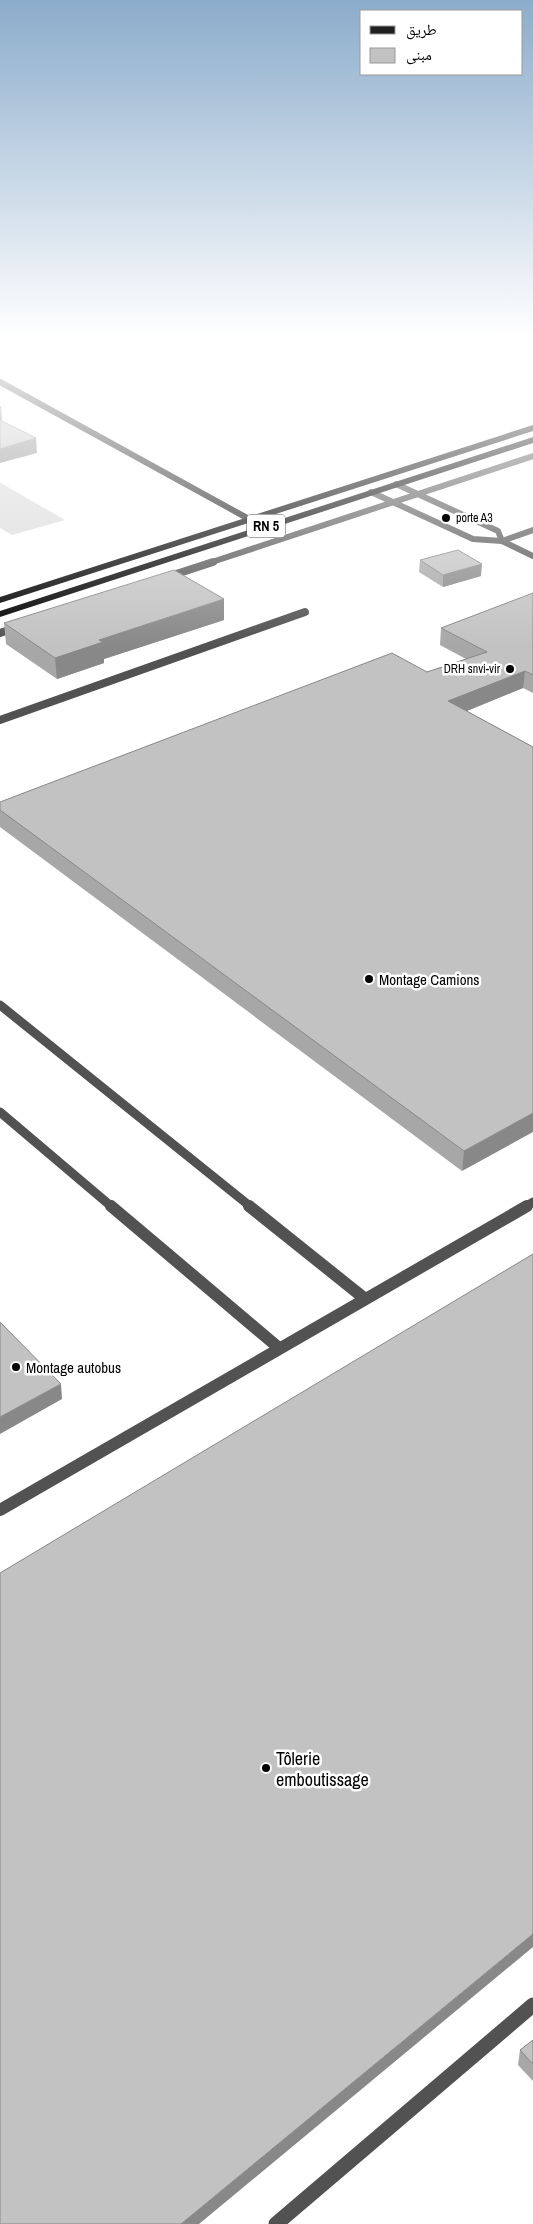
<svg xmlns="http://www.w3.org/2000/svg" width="533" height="2224" font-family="'Archivo Narrow','Noto Naskh Arabic',sans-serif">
<rect width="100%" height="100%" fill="#fff"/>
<!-- green -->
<path fill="#d9d9d9" d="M0,483h1l64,37 -53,15 -12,-7z"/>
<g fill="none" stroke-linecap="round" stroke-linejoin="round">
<!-- lane-far4 -->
<g stroke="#525252" stroke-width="6">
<path d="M396,484l102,47 4,10"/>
<path d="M371,492l102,47 29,2 31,15"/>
<path d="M502,541l31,-11"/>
<path d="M209,563l324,-107"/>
</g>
<!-- lane-far3 -->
<g stroke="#525252" stroke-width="8">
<path d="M167,577l46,-15"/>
<path d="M0,633l18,-6"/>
<path d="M0,720l305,-108"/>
</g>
<!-- lane-far2 -->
<g stroke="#525252" stroke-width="9">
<path d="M0,1005l251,202"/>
<path d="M0,1112l112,95"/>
<path d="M525,1207l8,-5"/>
</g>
<!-- lane-far1 -->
<g stroke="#525252" stroke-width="12">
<path d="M111,1206l168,142"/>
<path d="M249,1206l115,92"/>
<path d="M0,1510l527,-304"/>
</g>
<!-- lane -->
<path stroke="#525252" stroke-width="15" d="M276,2224l257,-219"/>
<!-- secondary -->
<path stroke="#1f1f1f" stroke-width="6" d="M0,382l249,137"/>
<!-- highway -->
<g fill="#000" fill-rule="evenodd">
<path d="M533,425v6l-533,172v-6z"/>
<path d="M533,437v6l-533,174v-6z"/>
</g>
</g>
<!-- wall -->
<g fill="#a7a7a7">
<path d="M420,560l61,16 -38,11 -24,-15z"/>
<path d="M533,593v100l-10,-5 -56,23 66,36 -71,424 -462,-344v-25l427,-130 39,-13 -26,-14 1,-17z"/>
<path d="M224,620l-120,39v4l-47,16 -51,-35 -2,-21z"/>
<path d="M533,2040v41l-15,-16 2,-15z"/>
</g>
<!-- shaded-wall -->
<g fill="#888">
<path d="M0,406h1l1,14 -2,1z"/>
<path d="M36,438l1,15 -37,10v-14z"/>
<path d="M482,564l-1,12 -38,11v-12z"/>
<path d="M224,599v21l-120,39v4l-47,16 -2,-21 44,-18z"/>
<path d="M525,671l-2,17 -76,31 1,-18z"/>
<path d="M533,1113v19l-71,39 2,-20z"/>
<path d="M61,1384l1,15 -62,35v-17z"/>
<path d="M533,1934v13l-334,277h-18z"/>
</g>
<!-- building -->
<g fill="#c2c2c2" stroke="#888">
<path d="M0,420l36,18 -36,11z"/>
<path d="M458,550l24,14 -39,11 -23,-15z"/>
<path d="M174,570l50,29 -125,41 4,2 -48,16 -51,-35z"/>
<path d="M533,593v82l-8,-4 -77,30 85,46v366l-69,38 -464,-341v-8l392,-149 35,19 60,-20 -46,-24z"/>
<path d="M533,1254v680l-352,290h-181v-651z"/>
<path d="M0,1322l61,62 -61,33z"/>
<path d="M533,2040v24l-13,-14z"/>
</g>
<!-- sky -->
<linearGradient id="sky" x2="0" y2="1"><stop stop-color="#8baccb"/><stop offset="0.52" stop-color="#fff"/><stop offset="1" stop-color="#fff" stop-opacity="0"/></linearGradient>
<rect width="533" height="647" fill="url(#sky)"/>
<!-- markers -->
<g fill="#000" stroke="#fff" stroke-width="2">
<circle cx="446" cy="518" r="5"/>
<circle cx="510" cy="669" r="5"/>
<circle cx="369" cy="979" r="5"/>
<circle cx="16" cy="1367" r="5"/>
<circle cx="266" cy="1768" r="5"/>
</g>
<g text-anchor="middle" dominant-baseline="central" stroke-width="5" stroke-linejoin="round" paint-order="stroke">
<!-- far-poi labels -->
<g font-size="12" fill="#000" stroke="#fff" text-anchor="start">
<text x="456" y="518">porte A3</text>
<text x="500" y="669" text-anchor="end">DRH snvi-vir</text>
</g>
<!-- shield labels -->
<rect fill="#fff" stroke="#4c4c4c" stroke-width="1" x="247" y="514.5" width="38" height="23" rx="4"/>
<g font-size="14" font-weight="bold" fill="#000">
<text x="266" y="526">RN 5</text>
</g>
<!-- poi labels -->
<g font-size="15" fill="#000" stroke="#fff" text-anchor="start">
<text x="379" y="979">Montage Camions</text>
<text x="26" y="1367">Montage autobus</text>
</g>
<!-- near-poi labels -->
<g font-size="18" fill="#000" stroke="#fff" text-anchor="start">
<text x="276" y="1758">Tôlerie<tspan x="276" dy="21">emboutissage</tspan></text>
</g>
</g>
<!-- legend -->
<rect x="360" y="10" width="162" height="65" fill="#ffffff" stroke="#999999"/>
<rect x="370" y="26" width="25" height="8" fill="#1f1f1f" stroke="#999999"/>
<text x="406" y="35" font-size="15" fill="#000000">طريق</text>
<rect x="370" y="48" width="25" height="15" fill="#c2c2c2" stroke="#999999"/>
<text x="406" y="60" font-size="15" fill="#000000">مبنى</text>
</svg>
